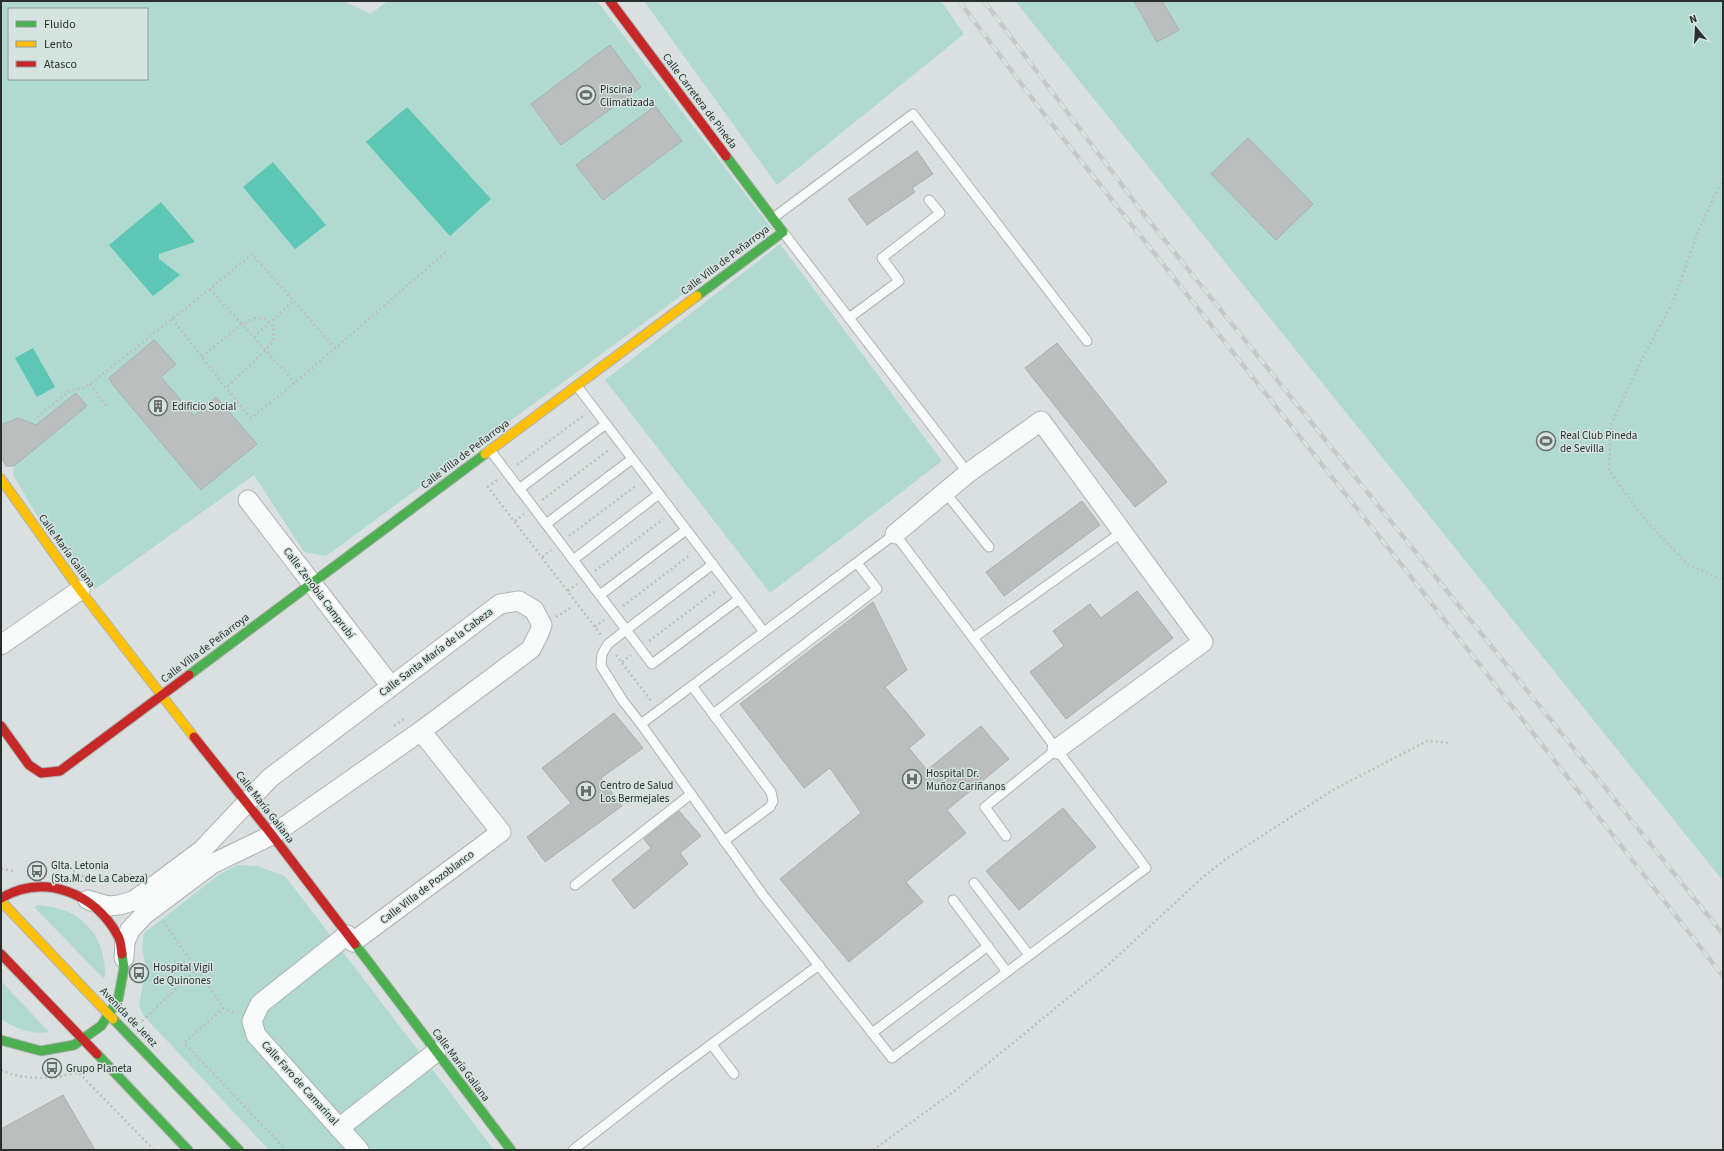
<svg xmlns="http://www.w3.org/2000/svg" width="1724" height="1151" font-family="'Source Sans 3',sans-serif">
<rect width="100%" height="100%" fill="#dae0df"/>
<!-- green -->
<g fill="#b0d9d0" fill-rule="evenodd">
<path d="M1,1h343l26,13 18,-13h209l175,228 -446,327 -22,-4 -50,-77 -159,114 -6,-7 -8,-6 -43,-59 -25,-42 1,-9h-8l-5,-10zM9,9h138v70h-138z"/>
<path d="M644,1h297l23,33 -187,151z"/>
<path d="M1015,1h708v880z"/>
<path d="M780,244l162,217 -172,132 -165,-213z"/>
<path d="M238,865l19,1 28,10 209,274h-225l-126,-135 -4,-9 7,-38 -4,-20 2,-15 76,-59z"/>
<path d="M37,905c43,2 69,29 68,72l-2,1 -68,-70z"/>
<path d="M1,981l47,50v1c-17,3 -33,-4 -47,-13z"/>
</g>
<!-- water -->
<g fill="#5dc6b4">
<path d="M407,107l84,92 -41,37 -84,-94z"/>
<path d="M273,162l53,63 -31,24 -52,-62z"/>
<path d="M161,202l34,40 -36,12v5l21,16 -27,21 -44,-51z"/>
<path d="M33,348l22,39 -18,10 -22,-39z"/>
</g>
<!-- building -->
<g fill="#babebd" stroke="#abb0af">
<path d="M1134,1h28l17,29 -22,12z"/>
<path d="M610,45l31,42 -80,58 -30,-41z"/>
<path d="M655,106l27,35 -79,59 -27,-35z"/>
<path d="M1248,138l65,66 -37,36 -65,-66z"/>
<path d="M917,151l16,23 -21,14 3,4 -48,33 -19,-26z"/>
<path d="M154,340l22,24 -15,13 33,39 22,-19 41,47 -56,46 -88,-105 -4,-7z"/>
<path d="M1057,343l110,139 -32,25 -110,-139z"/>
<path d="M76,393l11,13 -73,60h-8l-5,-10v-31l17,-7 18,7z"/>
<path d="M1082,501l18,24 -96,71 -18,-24z"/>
<path d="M1137,591l36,47 -107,81 -36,-47 34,-26 -11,-15 37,-27 11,14z"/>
<path d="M873,602l34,68 -22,17 40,48 -16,13 18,22 54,-44 28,33 -62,51 19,23 -60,49 17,20 -74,60 -69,-83 81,-66 -31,-45 -26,20 -64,-84z"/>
<path d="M614,713l29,35 -42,30 21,28 -77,56 -18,-25 44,-34 -29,-35z"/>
<path d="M1063,808l33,39 -77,63 -33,-39z"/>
<path d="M679,811l22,25 -21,17 8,11 -54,45 -22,-29 39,-32 -7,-9z"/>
<path d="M63,1095l32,55h-94v-21z"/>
</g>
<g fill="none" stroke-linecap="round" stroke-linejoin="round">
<defs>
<g id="lane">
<path d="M773,218l140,-104 174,227"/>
<path d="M783,232l185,241"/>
<path d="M849,318l50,-37 -17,-23 58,-45 -11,-13"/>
<path d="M490,450l162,214 87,-65 -162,-213"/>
<path d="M519,489l87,-65"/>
<path d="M945,492l44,55"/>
<path d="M546,524l86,-65"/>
<path d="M895,534l251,334 -254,190 -129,-163 -122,-171z"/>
<path d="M573,560l86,-66"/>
<path d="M600,595l86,-65"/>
<path d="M739,599l25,33"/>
<path d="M973,638l149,-106"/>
<path d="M692,686l21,28 164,-125 -20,-26"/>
<path d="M713,714l58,78 2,9 -3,6 -46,34"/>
<path d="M641,724l-18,-23 -22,-35 1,-12 6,-10 18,-14 87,-66"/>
<path d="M1006,836l-21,-29 72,-58"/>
<path d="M974,883l55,72"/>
<path d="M575,885l116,-91"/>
<path d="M953,900l54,72"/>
<path d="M872,1033l116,-87"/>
<path d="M712,1045l22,29"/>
<path d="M573,1150l94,-73 152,-112"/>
</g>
<g id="street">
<path d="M248,500l142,185"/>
<path d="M895,534l73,-61 73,-52 162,221 -146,107"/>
<path d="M1,645l79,-55"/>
<path d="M88,900l20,6 11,-1 14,-4 10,-7 59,-44 68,-72 230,-174 19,-3 15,9 8,15 -3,8 -8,16 -110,82 -130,91 -19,13 -60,29 -68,51 -14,15 -5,12 -1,16"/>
<path d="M347,935l-87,69 -8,17 4,14 103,115"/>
<path d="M353,942l148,-110 -80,-101"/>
<path d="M339,1128l97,-76"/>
</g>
<g id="fast">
<path d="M697,296l86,-64 -57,-76"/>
<path d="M189,675l296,-221"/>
<path d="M355,944l156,206"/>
<path d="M113,1019l126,131"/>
<path d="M1,1040l40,11 33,-6 27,-19 17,-26 6,-32 -2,-14"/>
<path d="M97,1054l91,96"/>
</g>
<g id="slow">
<path d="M485,454l212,-158"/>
<path d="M1,479l79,111 114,147"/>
<path d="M1,901l112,118"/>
</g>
<g id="jam">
<path d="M610,1l116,155"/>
<path d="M1,726l28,39 12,8 19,-2 129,-96"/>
<path d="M194,737l78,98 83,109"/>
<path d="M1,898c44,-25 94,-5 117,38 3,5 3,12 4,18"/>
<path d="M1,954l96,100"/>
</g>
</defs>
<!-- lane casing -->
<use href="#lane" stroke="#aeb3b2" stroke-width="11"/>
<!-- street casing -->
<use href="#street" stroke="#aeb3b2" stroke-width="21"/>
<!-- fast casing -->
<use href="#fast" stroke="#aeb3b2" stroke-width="11"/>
<!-- slow casing -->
<use href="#slow" stroke="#aeb3b2" stroke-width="11"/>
<!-- jam casing -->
<use href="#jam" stroke="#aeb3b2" stroke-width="11"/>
<!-- path -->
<g stroke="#bcbfbe" stroke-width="2.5" stroke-dasharray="2 3" stroke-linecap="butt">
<path d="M1723,178l-25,54 -25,70 -28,51 -34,71 -2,46 33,46 45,48 36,16"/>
<path d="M210,289l85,94"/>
<path d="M172,319l54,69 25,30 44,-35 152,-132"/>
<path d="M254,337l38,-35"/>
<path d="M202,357l40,-33 13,-6 11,1 8,8 -1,14 -7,9 -40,38"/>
<path d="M90,384l18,24"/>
<path d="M37,417l34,-27 13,-2 6,-4 120,-95 42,-35 83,94"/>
<path d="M517,465l67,-50"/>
<path d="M497,480l-9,7 113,148"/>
<path d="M542,500l68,-51"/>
<path d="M515,521l9,-7"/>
<path d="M569,536l68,-51"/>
<path d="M542,557l9,-7"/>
<path d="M595,571l68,-52"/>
<path d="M568,591l9,-7"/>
<path d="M623,606l67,-51"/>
<path d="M556,617l16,-10"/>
<path d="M595,627l9,-7"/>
<path d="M649,641l68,-51"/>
<path d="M616,655l36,47"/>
<path d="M622,662l9,-7"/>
<path d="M394,726l11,-8"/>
<path d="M1,869l13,2"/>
<path d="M73,871l15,8"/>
<path d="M129,874l4,6"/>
<path d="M163,921l61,87 13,6"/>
<path d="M224,1008l-40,35 102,107"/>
<path d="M142,1021l55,-52"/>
<path d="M1,1070c17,8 37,9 56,7 7,-1 14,-4 22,-4l75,77"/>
<path d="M873,1150l80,-58 154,-126 96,-89 23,-18 107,-69 69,-36 25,-13 23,2"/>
</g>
<!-- lane -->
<use href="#lane" stroke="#f9fafa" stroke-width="9"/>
<!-- street -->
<use href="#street" stroke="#f9fafa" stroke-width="19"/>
<!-- fast -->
<use href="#fast" stroke="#4caf50" stroke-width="9"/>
<!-- slow -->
<use href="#slow" stroke="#ffc107" stroke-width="9"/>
<!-- jam -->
<use href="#jam" stroke="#c62828" stroke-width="9"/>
<defs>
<g id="rail">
<path d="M959,1l88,117 346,436 330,422"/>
<path d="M984,1l162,216 577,717"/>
</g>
</defs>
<!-- rail casing -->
<use href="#rail" stroke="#c7c9c9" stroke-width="4.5"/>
<!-- rail -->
<use href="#rail" stroke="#d6e4e0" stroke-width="3" stroke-dasharray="9" stroke-linecap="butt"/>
</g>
<!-- icons -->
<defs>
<symbol id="stadium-ring" viewBox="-11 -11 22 22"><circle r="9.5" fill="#d6e4e0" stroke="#686d6c" stroke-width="1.5"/><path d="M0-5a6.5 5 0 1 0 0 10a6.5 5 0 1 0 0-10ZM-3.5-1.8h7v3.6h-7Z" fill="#686d6c"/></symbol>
<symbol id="building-ring" viewBox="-11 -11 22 22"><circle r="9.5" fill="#d6e4e0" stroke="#686d6c" stroke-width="1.5"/><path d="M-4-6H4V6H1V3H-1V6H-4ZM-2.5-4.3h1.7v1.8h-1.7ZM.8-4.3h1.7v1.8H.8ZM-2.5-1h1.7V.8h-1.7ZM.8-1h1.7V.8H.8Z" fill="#686d6c"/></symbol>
<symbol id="hospital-ring" viewBox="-11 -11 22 22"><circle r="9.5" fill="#d6e4e0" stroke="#686d6c" stroke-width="1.5"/><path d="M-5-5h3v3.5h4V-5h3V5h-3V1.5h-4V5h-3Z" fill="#686d6c"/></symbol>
<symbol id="bus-ring" viewBox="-11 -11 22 22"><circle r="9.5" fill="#d6e4e0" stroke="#686d6c" stroke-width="1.5"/><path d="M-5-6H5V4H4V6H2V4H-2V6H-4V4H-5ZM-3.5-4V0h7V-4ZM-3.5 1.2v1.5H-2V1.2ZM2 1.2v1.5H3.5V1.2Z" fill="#686d6c"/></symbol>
</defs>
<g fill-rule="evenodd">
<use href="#stadium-ring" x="575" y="84" width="22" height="22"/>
<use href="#building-ring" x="147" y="395" width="22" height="22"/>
<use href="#stadium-ring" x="1535" y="430" width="22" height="22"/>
<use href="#hospital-ring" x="901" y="768" width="22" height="22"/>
<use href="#hospital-ring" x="575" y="780" width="22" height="22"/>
<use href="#bus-ring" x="26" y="860" width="22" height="22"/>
<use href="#bus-ring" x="128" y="962" width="22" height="22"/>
<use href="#bus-ring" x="41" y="1057" width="22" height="22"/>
</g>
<g text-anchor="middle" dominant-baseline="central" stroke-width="3" stroke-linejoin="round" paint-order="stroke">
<!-- poi labels -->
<g font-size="11" fill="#2a2f2e" stroke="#d6e4e0" text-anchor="start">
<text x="600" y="89">Piscina<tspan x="600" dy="13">Climatizada</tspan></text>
<text x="172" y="406">Edificio Social</text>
<text x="1560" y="435">Real Club Pineda<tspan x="1560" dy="13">de Sevilla</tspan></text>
<text x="926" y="773">Hospital Dr.<tspan x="926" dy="13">Muñoz Cariñanos</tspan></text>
<text x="600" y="785">Centro de Salud<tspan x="600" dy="13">Los Bermejales</tspan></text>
<text x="51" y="865">Glta. Letonia<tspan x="51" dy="13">(Sta.M. de La Cabeza)</tspan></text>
<text x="153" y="967">Hospital Vigil<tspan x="153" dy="13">de Quinones</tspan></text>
<text x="66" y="1068">Grupo Planeta</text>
</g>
<!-- street labels -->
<g font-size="11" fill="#2a2f2e" stroke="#d6e4e0">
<text transform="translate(700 101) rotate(53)">Calle Carretera de Pineda</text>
<text transform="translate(725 260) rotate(-37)">Calle Villa de Peñarroya</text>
<text transform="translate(465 454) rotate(-37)">Calle Villa de Peñarroya</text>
<text transform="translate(67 551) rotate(54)">Calle María Galiana</text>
<text transform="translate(319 593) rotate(53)">Calle Zenobia Camprubí</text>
<text transform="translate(205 648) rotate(-37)">Calle Villa de Peñarroya</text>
<text transform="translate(436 652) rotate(-37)">Calle Santa María de la Cabeza</text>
<text transform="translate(265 807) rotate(52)">Calle María Galiana</text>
<text transform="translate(427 887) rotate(-37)">Calle Villa de Pozoblanco</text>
<text transform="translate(129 1017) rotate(46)">Avenida de Jerez</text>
<text transform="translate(461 1065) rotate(53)">Calle María Galiana</text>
<text transform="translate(300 1083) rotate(48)">Calle Faro de Camarinal</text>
</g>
</g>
<!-- border -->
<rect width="1724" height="1151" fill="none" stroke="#2a2f2e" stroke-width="4"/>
<!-- legend -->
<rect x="8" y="8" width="140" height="72" fill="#d6e4e0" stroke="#919c99"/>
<rect x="16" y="21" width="20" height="6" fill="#4caf50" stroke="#919c99"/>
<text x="44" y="28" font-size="12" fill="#2a2f2e">Fluido</text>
<rect x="16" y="41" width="20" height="6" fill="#ffc107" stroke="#919c99"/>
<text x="44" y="48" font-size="12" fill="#2a2f2e">Lento</text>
<rect x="16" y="61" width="20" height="6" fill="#c62828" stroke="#919c99"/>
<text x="44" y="68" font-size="12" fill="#2a2f2e">Atasco</text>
<!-- north arrow -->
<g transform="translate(1696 28) rotate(342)" stroke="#d6e4e0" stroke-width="3" paint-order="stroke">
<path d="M0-3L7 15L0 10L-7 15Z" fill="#2a2f2e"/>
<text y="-6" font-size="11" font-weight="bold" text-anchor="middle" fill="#2a2f2e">N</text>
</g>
</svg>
